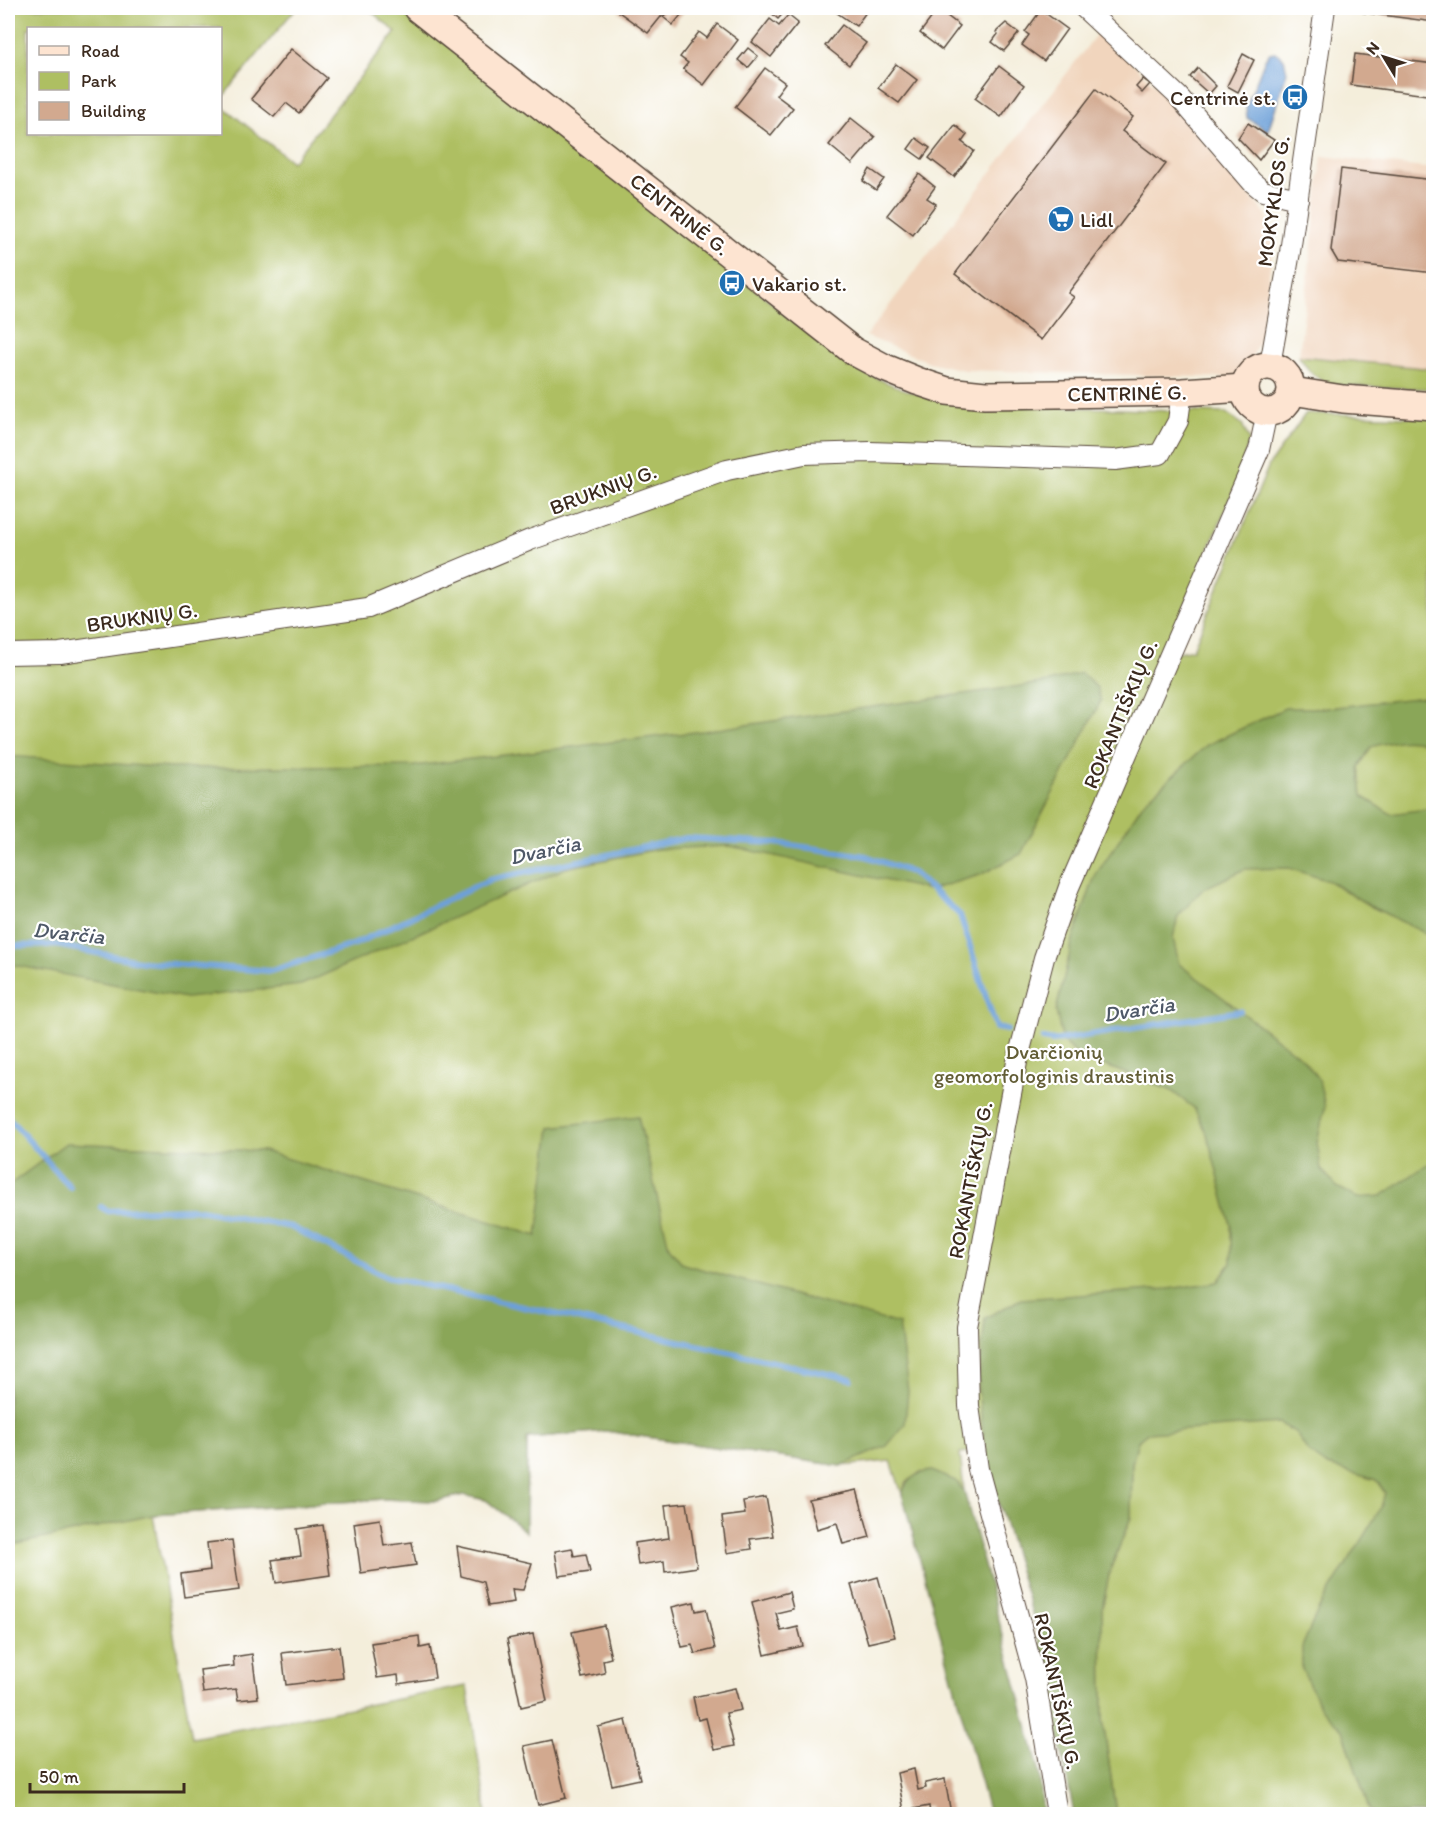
<svg xmlns="http://www.w3.org/2000/svg" width="1441" height="1822" font-family="Itim,sans-serif">
<rect width="100%" height="100%" fill="#fff"/>
<filter id="ink" filterUnits="userSpaceOnUse"><feTurbulence type="fractalNoise" baseFrequency=".0167" numOctaves="2"/><feDisplacementMap in="SourceGraphic" scale="12" xChannelSelector="R" yChannelSelector="G"/><feConvolveMatrix kernelMatrix="1 2 1 2 8 2 1 2 1" color-interpolation-filters="sRGB"/></filter>
<filter id="wash" filterUnits="userSpaceOnUse"><feTurbulence type="fractalNoise" baseFrequency=".008" numOctaves="4" result="noise"/><feDisplacementMap in="SourceGraphic" scale="24" xChannelSelector="R" yChannelSelector="G"/><feGaussianBlur stdDeviation="1.35" result="paint"/><feColorMatrix in="noise" values="0 0 0 0 0 0 0 0 0 0 0 0 0 0 0 0 0 1.4 0 .05"/><feComposite in="paint" operator="in"/></filter>
<g filter="url(#wash)">
<rect width="100%" height="100%" fill="#f4eedb"/>
<!-- built -->
<g fill="#f1d5bd">
<path d="M1099,31l55,53 113,132 7,20 -12,98 -16,37 -12,7 -270,-8 -35,-8 -63,-26z"/>
<path d="M1322,156l111,13v200l-134,-13z"/>
</g>
<!-- green -->
<g fill="#aebf62" stroke="#747440" stroke-width="1.5">
<path d="M8,8h288l-75,91 -1,-71h-192v106h192l1,-29 71,57 104,-130 -29,-24h34l179,139 260,211c39,24 70,36 115,45l271,10 16,11 7,16 -12,42 -73,173 29,-6 76,-184 37,-52 127,5v1396h-317l-13,-94 -1,-111 8,-39 21,-53 1,-54 6,-22 8,-8 -186,20 4,38 -8,-10 -36,-9 -15,12 -3,10 -11,-33 -50,5 -235,-35 -79,7 -1,94 -40,-32 -23,-5 -27,6 -53,-2 -230,16 39,223 275,-52 20,128h-479z"/>
<path d="M1299,356l134,13v20l-106,-4 -18,-14z"/>
</g>
<!-- forest -->
<g fill="#8aa658" stroke="#62683b" stroke-width="1.5">
<path d="M1081,673l16,15 4,13 -80,153 -41,21 -51,15 -199,-44 -72,3 -92,19 -265,117 -115,13 -178,-34v-208l164,12 242,-2 289,-35 346,-49z"/>
<path d="M1433,696v51c-17,-12 -43,-5 -62,0l-12,20 3,29 29,18 42,-6v129l-63,-31 -41,-25 -40,-13 -44,1 -42,20 -25,27 -5,22 6,26 124,95 16,21 6,27 -8,35 4,27 16,18 21,11 23,-2 52,-35 1,645 -10,8h-49l-6,-5 -26,-79 -22,-21 -19,-40v-22l17,-39 62,-100 4,-15 -9,-13 -48,-14 -19,-13 -14,-21 -16,-9 -132,10 -9,8 -6,22 -1,54 -21,53 -8,39 1,111 13,94h-42l-35,-178 -53,-175 -8,-73 7,-70 36,-19 147,-10 50,-7 13,-19v-38l-24,-91 -13,-26 -24,-18 -91,-34 -16,-14 -7,-31 17,-72 22,-63 49,-74 63,-57 78,-37h42z"/>
<path d="M638,1116l31,131 14,17 216,60 9,67 -3,33 -18,22 -46,20 -235,-35 -79,7 -1,94 -40,-32 -23,-5 -27,6 -53,-2 -230,16 -145,31v-360l58,-43 197,8 274,85 14,-109z"/>
<path d="M932,1471l24,10 8,10 75,278 4,45h-54l-87,-320c4,-14 15,-22 30,-23z"/>
</g>
<!-- water -->
<path fill="#6da0d8" stroke="#54657b" stroke-width="1.5" d="M1275,52l9,7 3,13 -19,59 -21,-13 -1,-11 19,-48 5,-6z"/>
<g fill="none" stroke-linecap="round" stroke-linejoin="round">
<!-- stream -->
<g stroke="#6da0d8" stroke-width="6">
<path d="M8,946l48,-1 88,17 127,9 84,-27 134,-64 198,-42 89,5 90,13 47,17 47,42 36,113 11,2"/>
<path d="M1043,1039l10,2 187,-30"/>
<path d="M8,1117l62,70"/>
<path d="M101,1207l7,4 86,-2 97,18 96,50 464,102"/>
</g>
</g>
<g id="blocks">
<!-- building -->
<g fill="#d2a98f">
<path d="M622,8h46l-20,25 -29,-21z"/>
<path d="M671,8l14,2 -12,15 -10,-8z"/>
<path d="M766,8h22l-10,11z"/>
<path d="M830,8h39l-13,18z"/>
<path d="M1360,8h74v14l-74,-10z"/>
<path d="M938,9l22,17 -18,24 -22,-17z"/>
<path d="M1041,10l26,19 -23,32 -22,-16 7,-10 -4,-3z"/>
<path d="M788,15l10,8 -27,34 -19,-15 18,-23 9,7z"/>
<path d="M1006,23l13,10 -15,18 -12,-9 6,-8 -2,-2z"/>
<path d="M717,24l21,16 -34,45 -21,-16 5,-6 -8,-6 19,-25 8,6z"/>
<path d="M842,25l24,18 -17,22 -24,-19z"/>
<path d="M748,48l10,8 -10,12 -10,-8z"/>
<path d="M291,49l36,29 -28,35 -13,-10 -12,14 -23,-18z"/>
<path d="M1243,54l11,6 -16,32 -11,-6z"/>
<path d="M1355,54l79,10v32l-83,-11z"/>
<path d="M896,64l21,16 -18,23 -21,-15z"/>
<path d="M999,66l25,19 -23,32 -26,-19z"/>
<path d="M765,68l20,15 -9,12 17,13 -22,27 -36,-28z"/>
<path d="M1198,68l18,18 -7,8 -19,-17z"/>
<path d="M1143,79l7,5 -8,9 -6,-6z"/>
<path d="M1096,89l37,28 -11,14 44,33 -98,129 6,4 -33,43 -86,-66z"/>
<path d="M851,118l24,19 -23,27 -23,-19z"/>
<path d="M1248,123l26,17 -15,20 -21,-22z"/>
<path d="M955,125l12,10 -5,7 12,9 -20,26 -25,-19z"/>
<path d="M916,138l14,10 -8,11 -14,-10z"/>
<path d="M870,169l14,10 -8,11 -13,-9z"/>
<path d="M1341,169l93,11v93l-96,-11 -7,-12z"/>
<path d="M919,174l16,13 -8,11 9,6 -23,31 -26,-20z"/>
<path d="M857,1490l13,47 -27,7 -6,-21 -20,6 -8,-29z"/>
<path d="M766,1497l7,39 -23,3 2,10 -25,4 -5,-36 23,-3 -2,-13z"/>
<path d="M687,1503l10,64 -32,5 -1,-11 -26,4 -3,-22 34,-5 -4,-33z"/>
<path d="M380,1519l4,27 28,-4 4,23 -55,8 -7,-50z"/>
<path d="M323,1525l7,50 -54,8 -4,-23 29,-4 -4,-27z"/>
<path d="M232,1540l7,50 -55,7 -3,-23 29,-4 -3,-27z"/>
<path d="M457,1546l75,17 -9,27 -11,-1 2,13 -26,4 -5,-24 -22,-6z"/>
<path d="M572,1548l2,8 12,-2 4,18 -31,4 -4,-25z"/>
<path d="M878,1577l17,60 -27,6 -17,-58z"/>
<path d="M789,1592l4,17 -17,4 5,18 17,-4 5,19 -38,9 -13,-53z"/>
<path d="M694,1602l2,9 10,-2 9,40 -20,5 -3,-9 -10,2 -10,-40z"/>
<path d="M604,1625l7,33 -8,2 2,13 -23,5 -10,-46z"/>
<path d="M533,1634l14,67 -26,6 -14,-68z"/>
<path d="M419,1636l1,12 10,-2 5,32 -36,6 -1,-9 -21,3 -6,-35z"/>
<path d="M339,1646l4,32 -57,7 -4,-32z"/>
<path d="M252,1654l6,44 -20,2 -2,-11 -33,4 -3,-23 34,-4 -1,-9z"/>
<path d="M735,1688l6,22 -15,3 8,33 -20,4 -8,-32 -8,2 -5,-23z"/>
<path d="M626,1720l14,59 -28,6 -14,-58z"/>
<path d="M552,1740l14,58 -28,7 -14,-59z"/>
<path d="M914,1769l4,21 8,-2 -1,-5 20,-4 6,35h-21l-1,-8 -25,5 -7,-38z"/>
</g>
</g>
</g>
<g filter="url(#ink)">
<use href="#blocks" fill-opacity="0" stroke="#57473a" stroke-width="1.5"/>
<g fill="none" stroke-linecap="round" stroke-linejoin="round">
<defs>
<g id="street">
<path d="M1084,8l94,88 74,86 11,9 35,8"/>
<path d="M1270,365l20,-113 35,-244"/>
<path d="M8,654l52,-1 308,-45 162,-68 197,-70 77,-16 66,-2 245,8 45,-6 18,-33 4,-29"/>
<path d="M1057,1814l-22,-136 -57,-209 -9,-63 -2,-79 50,-265 27,-104 25,-71 190,-437 8,-38"/>
</g>
<g id="secondary">
<path d="M417,8l436,343 32,17 32,13 30,10 38,4 197,-3 63,-4"/>
<circle cx="1268" cy="389" r="23"/>
<path d="M1292,391l51,8 91,7"/>
</g>
</defs>
<!-- street casing -->
<use href="#street" stroke="#57473a" stroke-width="22"/>
<!-- secondary casing -->
<use href="#secondary" stroke="#57473a" stroke-width="30"/>
<!-- street -->
<use href="#street" stroke="#fff" stroke-width="20"/>
<!-- secondary -->
<use href="#secondary" stroke="#fde4d1" stroke-width="27"/>
</g>
</g>
<!-- icons -->
<defs>
<symbol id="bus-disc" viewBox="-11 -11 22 22"><circle r="9.5" fill="#1f6fb2" stroke="#fff"/><path d="M-5-6H5V4H4V6H2V4H-2V6H-4V4H-5ZM-3.5-4V0h7V-4ZM-3.5 1.2v1.5H-2V1.2ZM2 1.2v1.5H3.5V1.2Z" fill="#fff"/></symbol>
<symbol id="supermarket-disc" viewBox="-11 -11 22 22"><circle r="9.5" fill="#1f6fb2" stroke="#fff"/><path d="M-6-5.5h2.5l.6 2H6L4.5 2H-2.5L-4.4-4H-6ZM-1.5 3.2a1.3 1.3 0 1 0 .1 0ZM3 3.2a1.3 1.3 0 1 0 .1 0Z" fill="#fff"/></symbol>
</defs>
<g fill-rule="evenodd">
<use href="#bus-disc" x="1280" y="82" width="30" height="30"/>
<use href="#supermarket-disc" x="1046" y="204" width="30" height="30"/>
<use href="#bus-disc" x="717" y="268" width="30" height="30"/>
</g>
<g text-anchor="middle" dominant-baseline="central" stroke-width="4.5" stroke-linejoin="round" paint-order="stroke">
<!-- poi labels -->
<g font-size="21" fill="#3b2a1e" stroke="#fff" text-anchor="start">
<text x="1276" y="97" text-anchor="end">Centrinė st.</text>
<text x="1080" y="219">Lidl</text>
<text x="752" y="283">Vakario st.</text>
</g>
<!-- street labels -->
<g font-size="21" fill="#3b2a1e" stroke="#fff">
<text transform="translate(1273 201) rotate(-82)">MOKYKLOS G.</text>
<text transform="translate(680 214) rotate(38)">CENTRINĖ G.</text>
<text transform="translate(1127 393) rotate(-1)">CENTRINĖ G.</text>
<text transform="translate(603 489) rotate(-20)">BRUKNIŲ G.</text>
<text transform="translate(142 617) rotate(-8)">BRUKNIŲ G.</text>
<text transform="translate(1120 714) rotate(-67)">ROKANTIŠKIŲ G.</text>
<text transform="translate(970 1180) rotate(-79)">ROKANTIŠKIŲ G.</text>
<text transform="translate(1058 1691) rotate(78)">ROKANTIŠKIŲ G.</text>
</g>
<!-- park labels -->
<g font-size="21" fill="#635e36" stroke="#fff">
<text x="1054" y="1051">Dvarčionių<tspan x="1054" dy="24">geomorfologinis draustinis</tspan></text>
</g>
<!-- water labels -->
<g font-size="22" font-style="italic" fill="#4f5968" stroke="#fff">
<text transform="translate(545 850) rotate(-12)">Dvarčia</text>
<text transform="translate(69 933) rotate(6)">Dvarčia</text>
<text transform="translate(1139 1009) rotate(-9)">Dvarčia</text>
</g>
</g>
<!-- margin -->
<rect width="1441" height="1822" fill="none" stroke="#fff" stroke-width="30"/>
<!-- legend -->
<rect x="27" y="27" width="195" height="108" fill="#ffffff" stroke="#b1aaa5" stroke-width="1.5"/>
<rect x="39" y="46" width="30" height="9" fill="#fde4d1" stroke="#b1aaa5" stroke-width="1.5"/>
<text x="81" y="57" font-size="18" fill="#3b2a1e">Road</text>
<rect x="39" y="72" width="30" height="18" fill="#aebf62" stroke="#b1aaa5" stroke-width="1.5"/>
<text x="81" y="87" font-size="18" fill="#3b2a1e">Park</text>
<rect x="39" y="102" width="30" height="18" fill="#d2a98f" stroke="#b1aaa5" stroke-width="1.5"/>
<text x="81" y="117" font-size="18" fill="#3b2a1e">Building</text>
<!-- north arrow -->
<g transform="translate(1384 57) rotate(308)" stroke="#ffffff" stroke-width="4.5" paint-order="stroke">
<path d="M0-4.5L10 22L0 15L-10 22Z" fill="#3b2a1e"/>
<text y="-9" font-size="16" font-weight="bold" text-anchor="middle" fill="#3b2a1e">N</text>
</g>
<!-- scale -->
<path d="M30 1783v9h154v-9" fill="none" stroke="#3b2a1e" stroke-width="3"/>
<text x="39" y="1783" font-size="18" fill="#3b2a1e" stroke="#ffffff" stroke-width="4.5" paint-order="stroke">50 m</text>
</svg>
